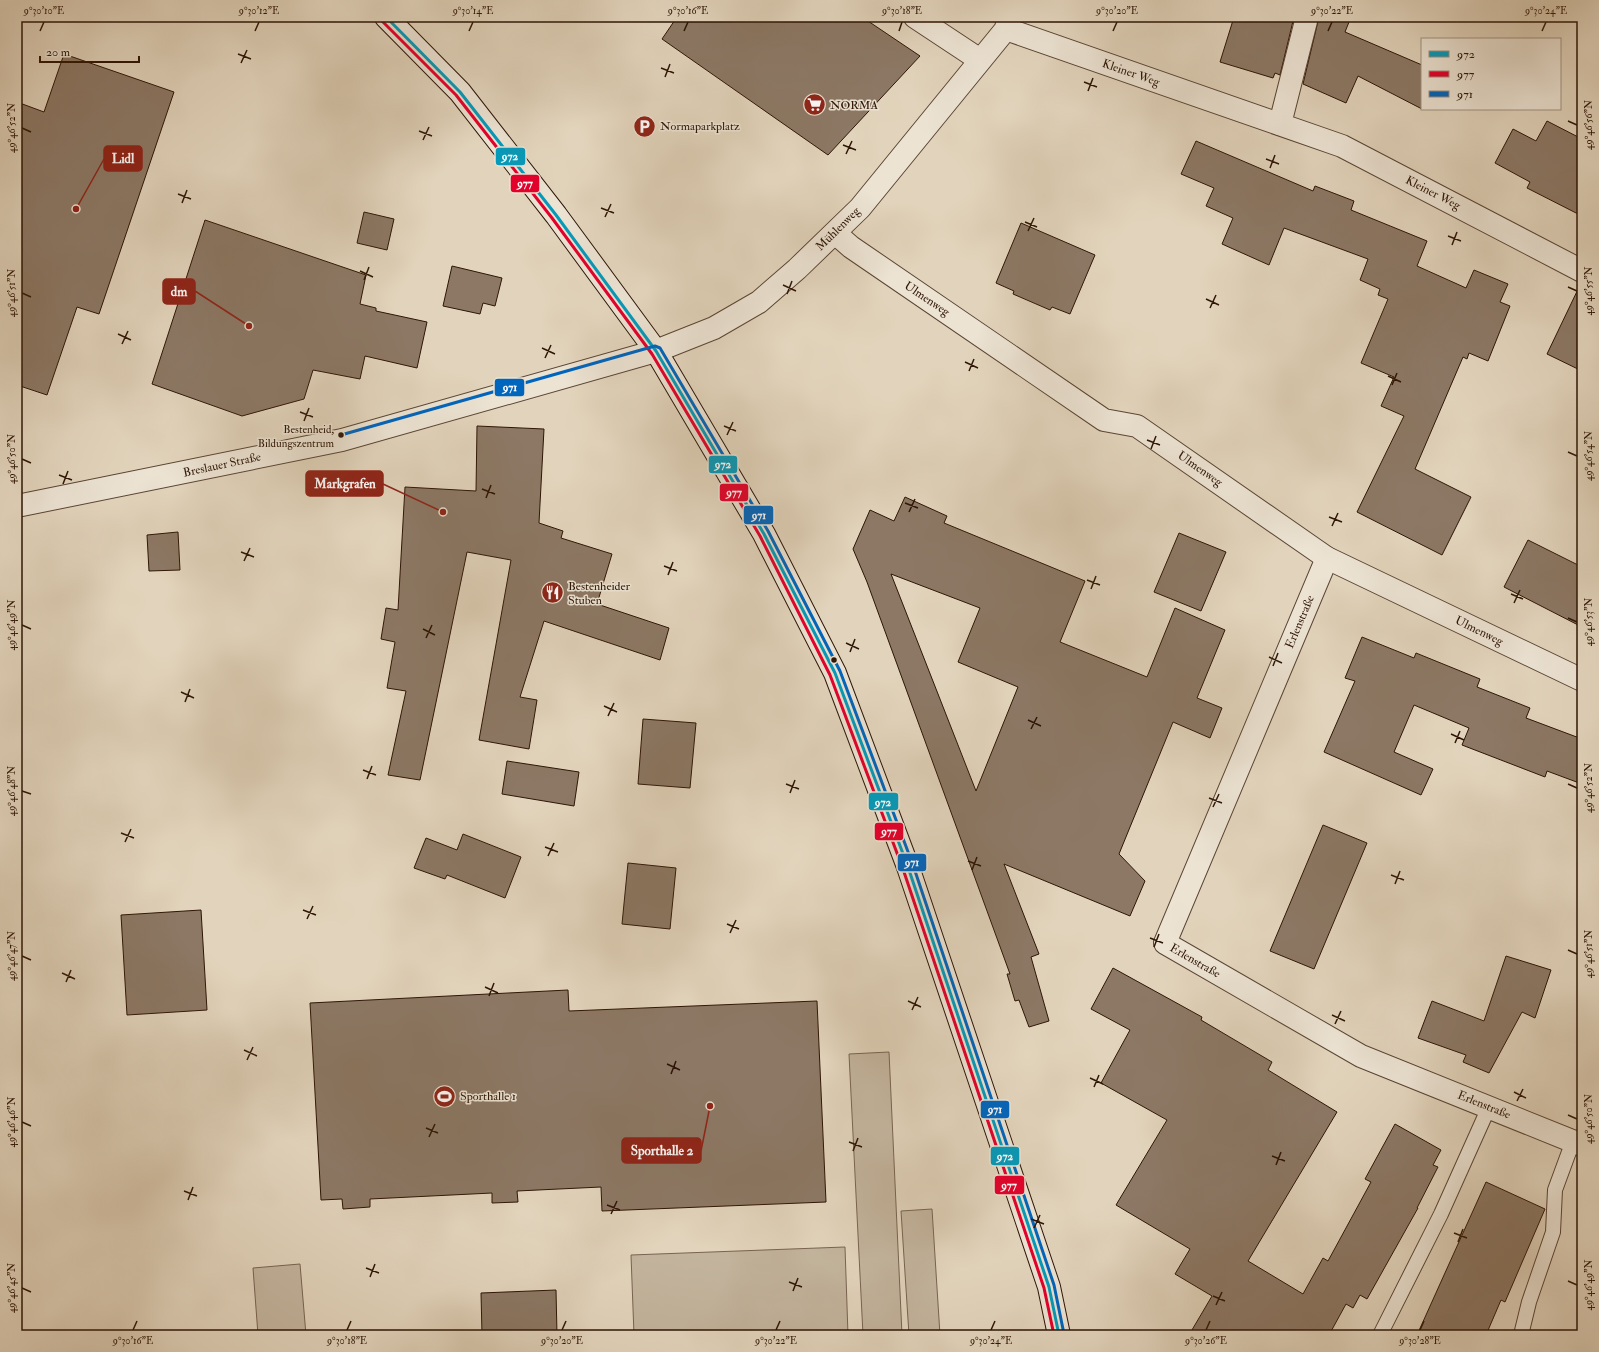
<svg xmlns="http://www.w3.org/2000/svg" width="1599" height="1352" font-family="'IM FELL Double Pica',serif">
<rect width="100%" height="100%" fill="#e2d4bc"/>
<filter id="stains"><feTurbulence type="fractalNoise" baseFrequency=".005" numOctaves="4"/><feColorMatrix values="0 0 0 0 .2 0 0 0 0 .09 0 0 0 0 .02 0 0 0 .5 -.17"/></filter>
<radialGradient id="worn" r=".72"><stop offset=".6" stop-color="#630" stop-opacity="0"/><stop offset="1" stop-color="#630" stop-opacity=".3"/></radialGradient>
<!-- green -->
<g fill="#c3b49d" stroke="#786452">
<path d="M889,1052l13,283h-39l-14,-281z"/>
<path d="M932,1209l8,126h-31l-8,-124z"/>
<path d="M845,1247l3,88h-214l-3,-80z"/>
<path d="M300,1264l6,71h-48l-5,-67z"/>
</g>
<!-- building -->
<g fill="#8c7865" stroke="#2e1506" fill-rule="evenodd">
<path d="M677,17h185l58,39 -92,99 -166,-116z"/>
<path d="M1234,17h60l-14,58 -5,-2 -2,5 -53,-16z"/>
<path d="M1319,17h32l-6,15 77,33v44l-64,-33 -12,27 -43,-19z"/>
<path d="M64,54l110,38 -75,222 -22,-7 -30,88 -30,-10v-283l27,10z"/>
<path d="M1547,121l35,18v77l-55,-28 3,-6 -35,-19 18,-34 23,12z"/>
<path d="M1196,141l117,50 2,-5 39,15 -3,9 76,31 -10,25 49,22 8,-18 34,14 -8,18 10,4 -22,55 -19,-8 -2,6 -4,-2 -48,112 56,28 -29,58 -85,-43 47,-96 -23,-10 13,-29 -33,-14 27,-64 -10,-4 2,-6 -20,-9 8,-21 -84,-31 -15,37 -47,-21 11,-26 -27,-12 8,-18 -33,-14z"/>
<path d="M364,212l30,7 -7,31 -30,-7z"/>
<path d="M205,220l161,55 -6,29 16,4v3l51,11 -10,46 -52,-12 -5,23 -47,-9 -9,29 -62,17 -90,-32z"/>
<path d="M1021,223l74,32 -25,59 -18,-7 -2,3 -37,-16 1,-3 -18,-8z"/>
<path d="M452,266l50,12 -7,28 -12,-3 -3,11 -37,-8z"/>
<path d="M1581,283h1v88l-35,-17z"/>
<path d="M477,426l67,3 -5,94 24,8 -2,7 51,16 -15,50 72,24 -9,32 -116,-39 -24,76 17,3 -8,49 -50,-9 32,-180 -44,-8 -47,228 -32,-5 18,-84 -19,-3 8,-46 -14,-3 5,-31 12,2 7,-123 71,4z"/>
<path d="M905,497l42,19 -3,7 141,58 -25,61 87,35 28,-69 50,22 -28,68 25,10 -12,30 -37,-16 -54,132 26,27 -15,35 -126,-52 35,90 -8,3 18,64 -20,6 -10,-27 -4,1 -8,-27h3l-143,-392 -14,-33 17,-39 24,11zM891,574l89,34 -22,54 60,25 -42,104z"/>
<path d="M178,532l2,38 -31,1 -2,-36z"/>
<path d="M1179,533l47,19 -25,59 -47,-19z"/>
<path d="M1528,540l54,27v60l-78,-40z"/>
<path d="M1362,637l52,21 2,-5 64,26 -3,8 53,21 -4,10 56,21v45l-35,-13 -2,6 -83,-32 7,-17 -55,-23 -20,47 39,17 -12,26 -97,-43 31,-71 -10,-3z"/>
<path d="M643,719l53,4 -6,65 -52,-4z"/>
<path d="M507,761l72,11 -5,34 -72,-12z"/>
<path d="M1323,825l44,18 -53,126 -44,-18z"/>
<path d="M463,834l58,23 -16,41 -58,-23 -2,4 -31,-11 12,-30 31,12z"/>
<path d="M628,863l48,5 -6,61 -48,-5z"/>
<path d="M201,910l6,100 -80,5 -6,-100z"/>
<path d="M1506,956l45,14 -16,48 -13,-6 -33,61 -26,-11 3,-7 -48,-17 14,-37 52,20z"/>
<path d="M1113,968l89,49 -1,3 71,42 -4,8 69,42 -89,149 55,33 20,-36 5,3 43,-79 -6,-3 30,-55 46,26 -8,15 5,2 -21,41h1l-51,91 -7,-4 -7,13 -7,-4 -17,31h-140l23,-39 -37,-22 15,-25 -74,-44 51,-85 -66,-37 29,-53 -39,-21z"/>
<path d="M568,990l1,21 248,-10 9,201 -224,9 -1,-24 -84,4 1,11 -26,1v-10l-122,6v8l-27,2 -1,-10 -21,1 -11,-197z"/>
<path d="M1486,1182l59,27 -40,93 -4,-2 -15,35h-69z"/>
<path d="M556,1290l1,45h-75l-1,-42z"/>
</g>
<g fill="none" stroke-linecap="round" stroke-linejoin="round">
<defs>
<g id="lane">
<path d="M1380,1335l61,-121 48,-107"/>
<path d="M1521,1335l8,-33 24,-70 2,-42 18,-49"/>
</g>
<g id="street">
<path d="M915,17l65,43"/>
<path d="M1006,29l336,117 240,125"/>
<path d="M1280,124l27,-107"/>
<path d="M835,233l16,14 253,173 33,6 190,132 255,122"/>
<path d="M17,506l325,-66 314,-89 58,-23 45,-26 38,-33 63,-61 146,-179 2,-12"/>
<path d="M1327,558l-162,385 196,113 221,89"/>
</g>
<path id="secondary" d="M386,17l74,75 96,123 100,136 108,183 71,139 73,194 141,420 10,48"/>
</defs>
<!-- lane casing -->
<use href="#lane" stroke="#5b4534" stroke-width="16"/>
<!-- street casing -->
<use href="#street" stroke="#5b4534" stroke-width="24"/>
<!-- secondary casing -->
<use href="#secondary" stroke="#2e1506" stroke-width="24"/>
<!-- lane -->
<use href="#lane" stroke="#ece3d3" stroke-width="14"/>
<!-- street -->
<use href="#street" stroke="#ece3d3" stroke-width="22"/>
<!-- secondary -->
<use href="#secondary" stroke="#ece3d3" stroke-width="22"/>
<defs>
<path id="bus-1" d="M386,17l74,75 96,123 100,136 108,183 71,139 73,194 141,420 10,48"/>
<path id="bus-2" d="M382,21l74,74 96,123 100,136 108,182 70,139 73,194 141,419 10,47"/>
<path id="bus-3" d="M341,435l314,-89 5,2 108,183 72,140 73,194 141,420 10,49"/>
</defs>
<!-- bus-1 casing -->
<use href="#bus-1" stroke="#ece3d3" stroke-width="6"/>
<!-- bus-2 casing -->
<use href="#bus-2" stroke="#ece3d3" stroke-width="6"/>
<!-- bus-3 casing -->
<use href="#bus-3" stroke="#ece3d3" stroke-width="6"/>
<!-- bus-1 -->
<use href="#bus-1" stroke="#059aba" stroke-width="3"/>
<!-- bus-2 -->
<use href="#bus-2" stroke="#e4002b" stroke-width="3"/>
<!-- bus-3 -->
<use href="#bus-3" stroke="#0065bd" stroke-width="3"/>
</g>
<!-- ticks -->
<path fill="none" stroke="#2e1506" stroke-width="1.5" d="M40,31l4,-9M255,31l4,-9M469,31l4,-9M684,31l4,-9M899,31l3,-9M1113,31l4,-9M1328,31l4,-9M1542,31l4,-9M238,54l13,5M241,63l6,-13M661,68l13,5M665,77l5,-13M1084,82l13,5M1088,91l5,-13M1568,121l9,4M22,128l9,4M419,131l13,5M423,140l6,-13M843,145l13,5M846,154l6,-13M1266,159l13,5M1270,168l5,-13M178,194l13,5M182,203l5,-13M601,208l13,5M605,217l6,-13M1025,222l12,5M1028,231l6,-13M1448,236l13,5M1452,245l5,-13M360,271l13,6M364,280l5,-13M783,285l13,6M1568,287l9,4M22,293l9,4M787,294l5,-13M1206,299l13,6M1210,308l6,-13M118,334l13,6M122,344l6,-13M542,348l13,6M545,358l6,-13M965,362l13,6M969,371l5,-12M1388,376l13,6M1392,385l5,-12M300,412l13,5M304,421l5,-13M724,426l12,5M727,435l6,-13M1147,440l13,5M1151,449l5,-13M1568,452l9,4M22,459l9,4M59,475l13,5M63,484l5,-13M482,489l13,5M486,498l5,-13M905,503l13,5M909,512l6,-13M1329,517l13,5M1332,526l6,-13M241,552l13,5M244,561l6,-13M664,566l13,5M668,575l5,-13M1087,580l13,5M1091,589l5,-13M1511,594l12,5M1514,603l6,-13M1568,618l9,4M22,625l9,4M423,629l12,6M426,638l6,-13M846,643l13,6M850,652l5,-13M1269,657l13,6M1273,666l5,-13M181,692l13,6M185,702l5,-13M604,706l13,6M608,716l6,-13M1028,720l13,6M1031,729l6,-12M1451,734l13,6M1455,743l5,-12M363,770l13,5M367,779l5,-13M786,784l13,5M1568,784l9,4M22,791l9,3M790,793l5,-13M1209,798l13,5M1213,807l6,-13M121,833l13,5M125,842l6,-13M545,847l13,5M548,856l6,-13M968,861l13,5M972,870l5,-13M1391,875l13,5M1395,884l5,-13M303,910l13,5M307,919l6,-13M727,924l12,5M730,933l6,-13M1150,938l13,5M1154,947l5,-13M1568,950l9,4M22,956l9,4M62,973l13,6M66,982l5,-12M485,987l13,6M489,996l5,-13M908,1001l13,6M912,1010l6,-13M1332,1015l13,6M1335,1024l6,-13M244,1050l13,6M247,1060l6,-13M667,1064l13,6M671,1074l5,-13M1090,1078l13,6M1094,1087l5,-12M1514,1092l12,6M1517,1101l6,-12M1568,1115l9,4M22,1122l9,4M426,1128l12,5M429,1137l6,-13M849,1142l13,5M853,1151l5,-13M1272,1156l13,5M1276,1165l5,-13M184,1191l13,5M188,1200l5,-13M607,1205l13,5M611,1214l6,-13M1031,1219l13,5M1034,1228l6,-13M1454,1233l13,5M1458,1242l5,-13M366,1268l13,5M370,1277l5,-13M1568,1281l9,4M789,1282l13,5M22,1288l9,4M793,1291l5,-13M1213,1296l12,5M1216,1305l6,-13M133,1330l4,-9M347,1330l4,-9M562,1330l4,-9M776,1330l4,-9M991,1330l4,-9M1206,1330l4,-9M1420,1330l4,-9"/>
<!-- icons -->
<defs>
<symbol id="supermarket-disc" viewBox="-11 -11 22 22"><circle r="9.5" fill="#8f2418" stroke="#ece3d3"/><path d="M-6-5.5h2.5l.6 2H6L4.5 2H-2.5L-4.4-4H-6ZM-1.5 3.2a1.3 1.3 0 1 0 .1 0ZM3 3.2a1.3 1.3 0 1 0 .1 0Z" fill="#fff"/></symbol>
<symbol id="parking-disc" viewBox="-11 -11 22 22"><circle r="9.5" fill="#8f2418" stroke="#ece3d3"/><path d="M-3.5-5.5H1a3.5 3.5 0 0 1 0 7H-1V5.5H-3.5ZM-1-3.4V-.6H.8a1.4 1.4 0 0 0 0-2.8Z" fill="#fff"/></symbol>
<symbol id="restaurant-disc" viewBox="-11 -11 22 22"><circle r="9.5" fill="#8f2418" stroke="#ece3d3"/><path d="M-5-6h1v4h1v-4h1v4h1v-4h1v5L-1.5 .5V6h-2V.5L-5-1ZM5-6V6H3V1.5H1.5Q1.5-4 5-6Z" fill="#fff"/></symbol>
<symbol id="stadium-disc" viewBox="-11 -11 22 22"><circle r="9.5" fill="#8f2418" stroke="#ece3d3"/><path d="M0-5a6.5 5 0 1 0 0 10a6.5 5 0 1 0 0-10ZM-3.5-1.8h7v3.6h-7Z" fill="#fff"/></symbol>
</defs>
<g fill-rule="evenodd">
<use href="#supermarket-disc" x="802" y="92" width="25" height="25"/>
<use href="#parking-disc" x="632" y="114" width="25" height="25"/>
<use href="#restaurant-disc" x="540" y="580" width="25" height="25"/>
<use href="#stadium-disc" x="432" y="1084" width="25" height="25"/>
</g>
<!-- markers -->
<g fill="#2e1506" stroke="#ece3d3" stroke-width="1.5">
<circle cx="341" cy="435" r="3.5"/>
<circle cx="834" cy="660" r="3.5"/>
</g>
<g text-anchor="middle" dominant-baseline="central" stroke-width="3" stroke-linejoin="round" paint-order="stroke">
<!-- bus labels -->
<g font-size="11" fill="#2e1506" stroke="#ece3d3" text-anchor="end">
<text x="334" y="429">Bestenheid,<tspan x="334" dy="14">Bildungszentrum</tspan></text>
</g>
<!-- street labels -->
<g font-size="12" fill="#2e1506" stroke="#ece3d3">
<text transform="translate(1131 73) rotate(19)">Kleiner Weg</text>
<text transform="translate(1433 193) rotate(27)">Kleiner Weg</text>
<text transform="translate(838 229) rotate(-45)">Mühlenweg</text>
<text transform="translate(927 299) rotate(34)">Ulmenweg</text>
<text transform="translate(222 465) rotate(-12)">Breslauer Straße</text>
<text transform="translate(1200 469) rotate(35)">Ulmenweg</text>
<text transform="translate(1300 622) rotate(-67)">Erlenstraße</text>
<text transform="translate(1479 631) rotate(26)">Ulmenweg</text>
<text transform="translate(1195 961) rotate(30)">Erlenstraße</text>
<text transform="translate(1484 1105) rotate(22)">Erlenstraße</text>
</g>
<!-- poi labels -->
<g font-size="12" fill="#2e1506" stroke="#ece3d3" text-anchor="start">
<text x="830" y="105">NORMA</text>
<text x="660" y="126">Normaparkplatz</text>
<text x="568" y="586">Bestenheider<tspan x="568" dy="14">Stuben</tspan></text>
<text x="460" y="1096">Sporthalle 1</text>
</g>
</g>
<!-- callouts -->
<path fill="none" stroke="#8f2418" stroke-width="1.5" d="M76 209L104 159M249 326L195 291M443 512L383 484M710 1106L701 1151"/>
<g fill="#8f2418" stroke="#ece3d3" stroke-width="1.5">
<circle cx="76" cy="209" r="4"/>
<circle cx="249" cy="326" r="4"/>
<circle cx="443" cy="512" r="4"/>
<circle cx="710" cy="1106" r="4"/>
</g>
<g fill="#8f2418" stroke="#8f2418" stroke-width="1.5">
<rect x="104" y="146" width="38" height="25" rx="4"/>
<rect x="163" y="279" width="32" height="25" rx="4"/>
<rect x="306" y="471" width="77" height="25" rx="4"/>
<rect x="622" y="1138" width="79" height="25" rx="4"/>
</g>
<g font-size="13" text-anchor="middle" font-weight="bold" fill="#fff">
<text x="123" y="163">Lidl</text>
<text x="179" y="296">dm</text>
<text x="345" y="488">Markgrafen</text>
<text x="662" y="1155">Sporthalle 2</text>
</g>
<g stroke="#ece3d3" stroke-width="1.5">
<rect x="495" y="147" width="31" height="19" rx="4" fill="#059aba"/>
<rect x="510" y="174" width="30" height="19" rx="4" fill="#e4002b"/>
<rect x="494" y="378" width="31" height="19" rx="4" fill="#0065bd"/>
<rect x="708" y="455" width="30" height="19" rx="4" fill="#059aba"/>
<rect x="719" y="483" width="30" height="19" rx="4" fill="#e4002b"/>
<rect x="743" y="505" width="31" height="20" rx="4" fill="#0065bd"/>
<rect x="868" y="792" width="31" height="19" rx="4" fill="#059aba"/>
<rect x="874" y="822" width="30" height="19" rx="4" fill="#e4002b"/>
<rect x="897" y="853" width="30" height="19" rx="4" fill="#0065bd"/>
<rect x="980" y="1100" width="30" height="19" rx="4" fill="#0065bd"/>
<rect x="990" y="1146" width="30" height="20" rx="4" fill="#059aba"/>
<rect x="994" y="1175" width="31" height="20" rx="4" fill="#e4002b"/>
</g>
<g font-size="11" text-anchor="middle" font-weight="bold" fill="#fff">
<text x="510" y="160">972</text>
<text x="525" y="187">977</text>
<text x="510" y="391">971</text>
<text x="723" y="468">972</text>
<text x="734" y="496">977</text>
<text x="759" y="519">971</text>
<text x="883" y="806">972</text>
<text x="889" y="835">977</text>
<text x="912" y="866">971</text>
<text x="995" y="1113">971</text>
<text x="1005" y="1160">972</text>
<text x="1009" y="1189">977</text>
</g>
<!-- margin -->
<rect width="1599" height="1352" fill="none" stroke="#e2d4bc" stroke-width="44"/>
<!-- legend -->
<rect x="1421" y="38" width="140" height="72" fill="#ece3d3" stroke="#a09181"/>
<rect x="1429" y="51" width="20" height="6" fill="#059aba" stroke="#a09181"/>
<text x="1457" y="58" font-size="12" fill="#2e1506">972</text>
<rect x="1429" y="71" width="20" height="6" fill="#e4002b" stroke="#a09181"/>
<text x="1457" y="78" font-size="12" fill="#2e1506">977</text>
<rect x="1429" y="91" width="20" height="6" fill="#0065bd" stroke="#a09181"/>
<text x="1457" y="98" font-size="12" fill="#2e1506">971</text>
<!-- scale -->
<path d="M40 56v6h99v-6" fill="none" stroke="#2e1506" stroke-width="2"/>
<text x="46" y="56" font-size="12" fill="#2e1506" stroke="#ece3d3" stroke-width="3" paint-order="stroke">20 m</text>
<rect x="22" y="22" width="1555" height="1308" fill="none" stroke="#2e1506" stroke-width="1.5"/>
<g font-size="10" text-anchor="middle" fill="#2e1506">
<text x="44" y="14">9°30'10"E</text>
<text x="259" y="14">9°30'12"E</text>
<text x="473" y="14">9°30'14"E</text>
<text x="688" y="14">9°30'16"E</text>
<text x="902" y="14">9°30'18"E</text>
<text x="1117" y="14">9°30'20"E</text>
<text x="1332" y="14">9°30'22"E</text>
<text x="1546" y="14">9°30'24"E</text>
<text transform="translate(1588 125) rotate(-90)" y="4">49°46'56"N</text>
<text transform="translate(11 128) rotate(-90)" y="4">49°46'52"N</text>
<text transform="translate(1588 291) rotate(-90)" y="4">49°46'55"N</text>
<text transform="translate(11 293) rotate(-90)" y="4">49°46'51"N</text>
<text transform="translate(1588 456) rotate(-90)" y="4">49°46'54"N</text>
<text transform="translate(11 459) rotate(-90)" y="4">49°46'50"N</text>
<text transform="translate(1588 622) rotate(-90)" y="4">49°46'53"N</text>
<text transform="translate(11 625) rotate(-90)" y="4">49°46'49"N</text>
<text transform="translate(1588 788) rotate(-90)" y="4">49°46'52"N</text>
<text transform="translate(11 791) rotate(-90)" y="4">49°46'48"N</text>
<text transform="translate(1588 954) rotate(-90)" y="4">49°46'51"N</text>
<text transform="translate(11 956) rotate(-90)" y="4">49°46'47"N</text>
<text transform="translate(1588 1119) rotate(-90)" y="4">49°46'50"N</text>
<text transform="translate(11 1122) rotate(-90)" y="4">49°46'46"N</text>
<text transform="translate(1588 1285) rotate(-90)" y="4">49°46'49"N</text>
<text transform="translate(11 1288) rotate(-90)" y="4">49°46'45"N</text>
<text x="133" y="1344">9°30'16"E</text>
<text x="347" y="1344">9°30'18"E</text>
<text x="562" y="1344">9°30'20"E</text>
<text x="776" y="1344">9°30'22"E</text>
<text x="991" y="1344">9°30'24"E</text>
<text x="1206" y="1344">9°30'26"E</text>
<text x="1420" y="1344">9°30'28"E</text>
</g>
<rect width="100%" height="100%" filter="url(#stains)"/>
<rect width="100%" height="100%" fill="url(#worn)"/>
</svg>
